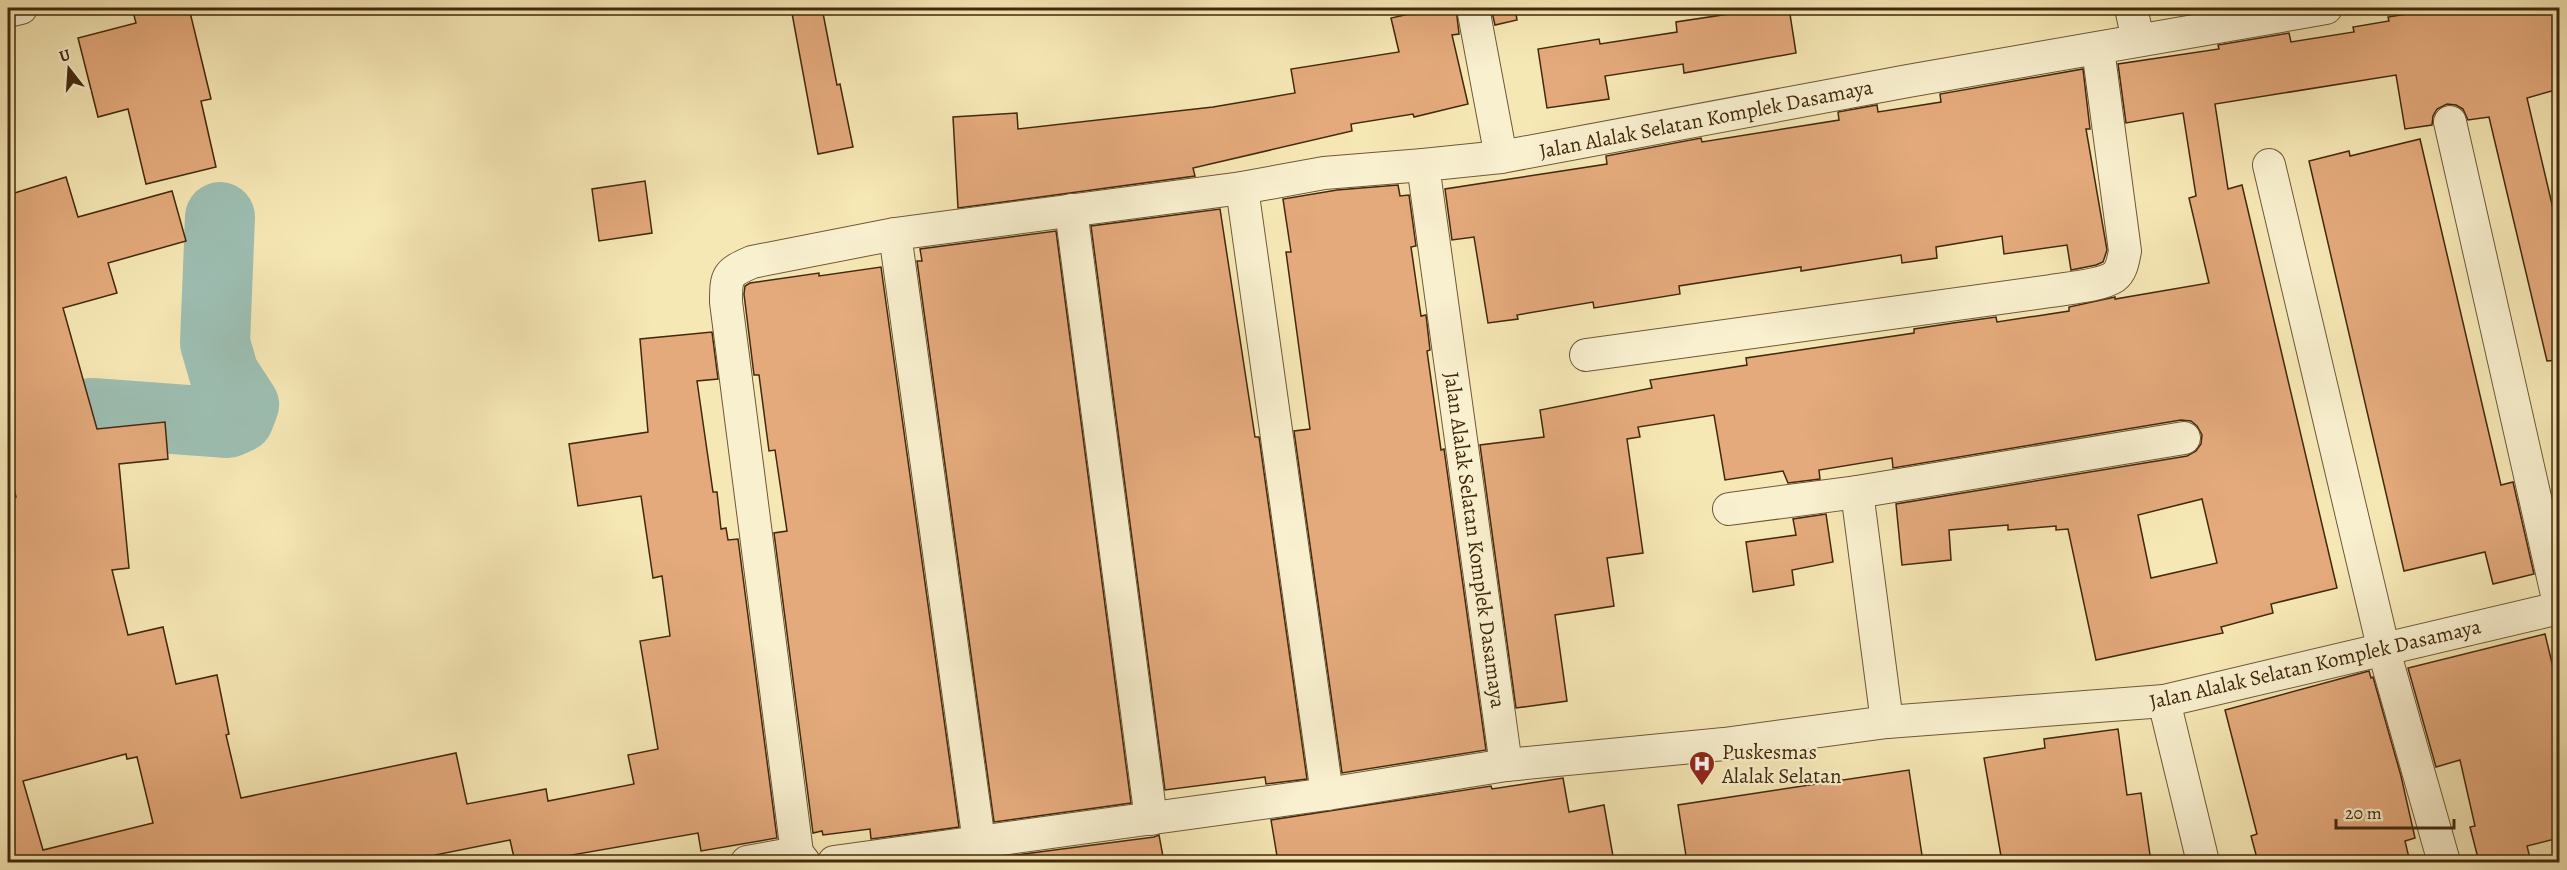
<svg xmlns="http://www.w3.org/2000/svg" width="2567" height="870" font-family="Alegreya,serif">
<rect width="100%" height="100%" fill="#f6e8b5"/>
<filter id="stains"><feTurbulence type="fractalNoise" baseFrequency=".00333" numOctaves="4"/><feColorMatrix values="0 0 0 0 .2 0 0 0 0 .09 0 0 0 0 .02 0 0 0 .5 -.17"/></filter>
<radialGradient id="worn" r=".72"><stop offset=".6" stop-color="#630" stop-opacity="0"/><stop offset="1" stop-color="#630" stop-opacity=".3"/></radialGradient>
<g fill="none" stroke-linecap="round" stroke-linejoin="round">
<!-- river -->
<path stroke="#9dbfb3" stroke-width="70" d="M8,488c48,-4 56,-15 62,-61l22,-14 136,10 11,-5 5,-13 -20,-31 -9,-31 5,-126"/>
</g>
<!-- building -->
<g fill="#e4aa7c" stroke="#42280d" stroke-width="1.5" fill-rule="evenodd">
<path d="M132,8h57l22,91 -10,2 15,66 -70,17 -18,-75 -30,8 -20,-79 58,-15z"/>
<path d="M791,8h31l15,77 3,-1 13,63 -35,7z"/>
<path d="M1436,8h20l3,26 -7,1 16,69 -54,13 -1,-3 -62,10 1,7 -159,37 2,8 -237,32 -5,-91 64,-4 1,16 195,-22 82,-14 -4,-24 108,-17 -8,-34z"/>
<path d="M1491,8h24l2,12 -22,5z"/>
<path d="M1742,8h47l7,45 -112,20 -1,-9 -78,12 4,23 -62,9 -9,-59 61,-10 1,5 77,-12 -1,-10 66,-10z"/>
<path d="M2445,8h114v81l-32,9 32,136v126l-12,1 -58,-244 -21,3 -5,-11 -7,-4 -9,-1 -10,5 -4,7 -1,9 -27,4 -9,-54 -181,29 13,85 14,-4 95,403 -66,16 2,9 -52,14 2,6 -127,27 -28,-131 -12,1v-4l-48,4v-5l-59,5 2,30 -49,5 -6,-61 291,-48 9,-5 5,-7 1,-9 -5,-9 -6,-5 -10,-1 -288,48 -1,-10 -73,12 1,9 -32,4 -5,-12 -58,9 -11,-65 -76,12 2,10 -13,2 16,114 -36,5 7,48 -59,9 12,86 -51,7 -36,-263 64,-8 -4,-27 112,-22 -2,-8 97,-15 -1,-7 168,-25v-4l39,-6 43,-6 1,5 72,-11v-4l46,-10v2l94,-16 -20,-85 7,-2 -13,-83 -57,10 -8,-59 101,-15 -1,-4 71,-12 2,9 63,-10 -1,-5 36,-6 -1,-4zM2202,499l15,64 -66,15 -13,-63z"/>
<path d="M2083,69l7,60h-4l21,121 -4,12 -7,3 -25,5 -4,-25 -63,9 -2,-18 -66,11 1,11 -35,5 -1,-8 -100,16v-4l-122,19 1,8 -86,14 -1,-6 -76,13 1,4 -30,4 -14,-86 -22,3 -7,-51 162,-25 -1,-8 95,-18 1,4 137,-22 -1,-8 39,-7 1,7 63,-10 -1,-8z"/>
<path d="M2420,139l81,346 12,-3 21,92 -41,10 -8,-32 -81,19 -95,-410 40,-10 1,5z"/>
<path d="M66,177l12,40 94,-26 14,50 -78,22 9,30 -54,15 34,121 68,-7 3,37 -49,5 10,104 -17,2 16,65 35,-8 13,57 41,-9 12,59 -3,1 15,63 215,-45 11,51 79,-15 2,12 86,-17 -6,-29 30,-6 -18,-108 30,-5 -8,-60 -9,2 -12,-82 -63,10 -9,-62 79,-12 -8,-93 72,-7 6,47 -21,2 16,111h4l4,37 5,-1 2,12 10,-1 39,299 -76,13 -3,-18 -138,24 1,5h-46l-5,-22 -75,15 1,7h-428v-363l8,-2 -8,-33v-269zM126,754l1,5 10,-2 16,66 -110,27 -20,-69z"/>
<path d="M645,181l7,52 -53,8 -7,-52z"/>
<path d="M1398,185l2,11 9,-1 7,51 -5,1 10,69 5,-1 4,35 -3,1 14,99 3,-1 42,301 -144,23 -48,-342 16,-2 -24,-177h5l-8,-53 54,-9z"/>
<path d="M1220,209l35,228h4l48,342 -41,5 -1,-7 -100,13 -74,-564z"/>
<path d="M1056,231l75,572 -137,19 -77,-561h5l-2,-12z"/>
<path d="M881,267l78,560 -88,12 -1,-10 -47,6 -1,-4 -9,2 -39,-300 13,-2 -12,-81 -6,1 -10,-76h-5l-10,-81 1,-8 5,-3 69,-10v3z"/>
<path d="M1826,514l7,48 -41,8 2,15 -41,7 -7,-50 50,-7 -3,-16z"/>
<path d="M2545,634l14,58v146l-32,8 4,16h-52l-9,-35 5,-1 -15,-66 -24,7 -28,-99z"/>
<path d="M2369,671l2,7 2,-1 28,99 14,62 -10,3 5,21h-152l-7,-26 6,-2 -32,-124z"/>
<path d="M2118,729l9,66 14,-2 10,69h-149l-18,-104 61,-10 -1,-9z"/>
<path d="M1909,770l14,92h-236l-9,-57z"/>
<path d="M1563,778l6,34 35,-7 10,57h-336l-7,-42 220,-34 1,3z"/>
<path d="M1159,835l5,27h-202l192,-25z"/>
</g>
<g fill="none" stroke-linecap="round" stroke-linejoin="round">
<defs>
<g id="street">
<path d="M1473,8l28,149"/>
<path d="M2131,8l7,32"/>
<path d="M8,11l13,-3"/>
<path d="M2450,122l110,486"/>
<path d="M2269,165l115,486 60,211"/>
<path d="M1242,188l85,606"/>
<path d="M1071,210l80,609"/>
<path d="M895,234l84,608"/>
<path d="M1586,355l465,-64c17,-3 49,-5 63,-14 8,-6 9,-17 11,-26l-27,-202"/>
<path d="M1857,492l327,-54"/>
<path d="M1729,509l128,-17 30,230"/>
<path d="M2164,701l39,161"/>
<path d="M1506,765l-83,-600 78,-8 407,-76 418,-73"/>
<path d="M797,853l-71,-551c0,-27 1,-29 26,-40l143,-28 347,-46 82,-15 99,-8"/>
<path d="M747,862l50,-9 7,9"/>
<path d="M834,862l493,-68 179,-29 218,-21 163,-22 277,-21 395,-93 1,2"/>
</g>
</defs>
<!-- street casing -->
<use href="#street" stroke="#6f5837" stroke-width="34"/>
<!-- street -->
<use href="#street" stroke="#f9f0cf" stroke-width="32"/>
</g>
<!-- icons -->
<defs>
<symbol id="hospital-pin" viewBox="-11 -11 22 30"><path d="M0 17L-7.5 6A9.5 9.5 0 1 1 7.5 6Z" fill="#8f2418" stroke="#f9f0cf"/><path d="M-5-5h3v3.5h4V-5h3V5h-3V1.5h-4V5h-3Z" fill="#fff"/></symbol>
</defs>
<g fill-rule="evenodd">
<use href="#hospital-pin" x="1687" y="749" width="30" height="40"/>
</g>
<g text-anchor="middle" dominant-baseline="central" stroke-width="4.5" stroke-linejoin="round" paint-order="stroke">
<!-- street labels -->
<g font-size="21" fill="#42280d" stroke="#f9f0cf">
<text transform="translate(1706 119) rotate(-11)">Jalan Alalak Selatan Komplek Dasamaya</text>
<text transform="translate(1475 540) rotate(82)">Jalan Alalak Selatan Komplek Dasamaya</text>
<text transform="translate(2315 664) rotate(-13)">Jalan Alalak Selatan Komplek Dasamaya</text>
</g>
<!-- poi labels -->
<g font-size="21" fill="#42280d" stroke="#f9f0cf" text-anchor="start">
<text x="1722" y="752">Puskesmas<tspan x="1722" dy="24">Alalak Selatan</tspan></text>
</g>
</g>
<!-- margin -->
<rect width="2567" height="870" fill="none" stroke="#f6e8b5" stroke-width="30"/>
<rect x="9" y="9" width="2549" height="852" fill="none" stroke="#42280d" stroke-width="3"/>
<rect x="15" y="15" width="2537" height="840" fill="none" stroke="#42280d" stroke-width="1.5"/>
<!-- north arrow -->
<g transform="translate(69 69) rotate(343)" stroke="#f9f0cf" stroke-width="4.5" paint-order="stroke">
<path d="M0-4.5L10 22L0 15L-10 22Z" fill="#42280d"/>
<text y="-9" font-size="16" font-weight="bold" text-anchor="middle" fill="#42280d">U</text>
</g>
<!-- scale -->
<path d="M2336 819v9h118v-9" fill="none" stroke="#42280d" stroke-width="3"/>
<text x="2345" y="819" font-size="18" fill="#42280d" stroke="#f9f0cf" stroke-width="4.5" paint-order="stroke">20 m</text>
<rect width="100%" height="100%" filter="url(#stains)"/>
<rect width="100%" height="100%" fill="url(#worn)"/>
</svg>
